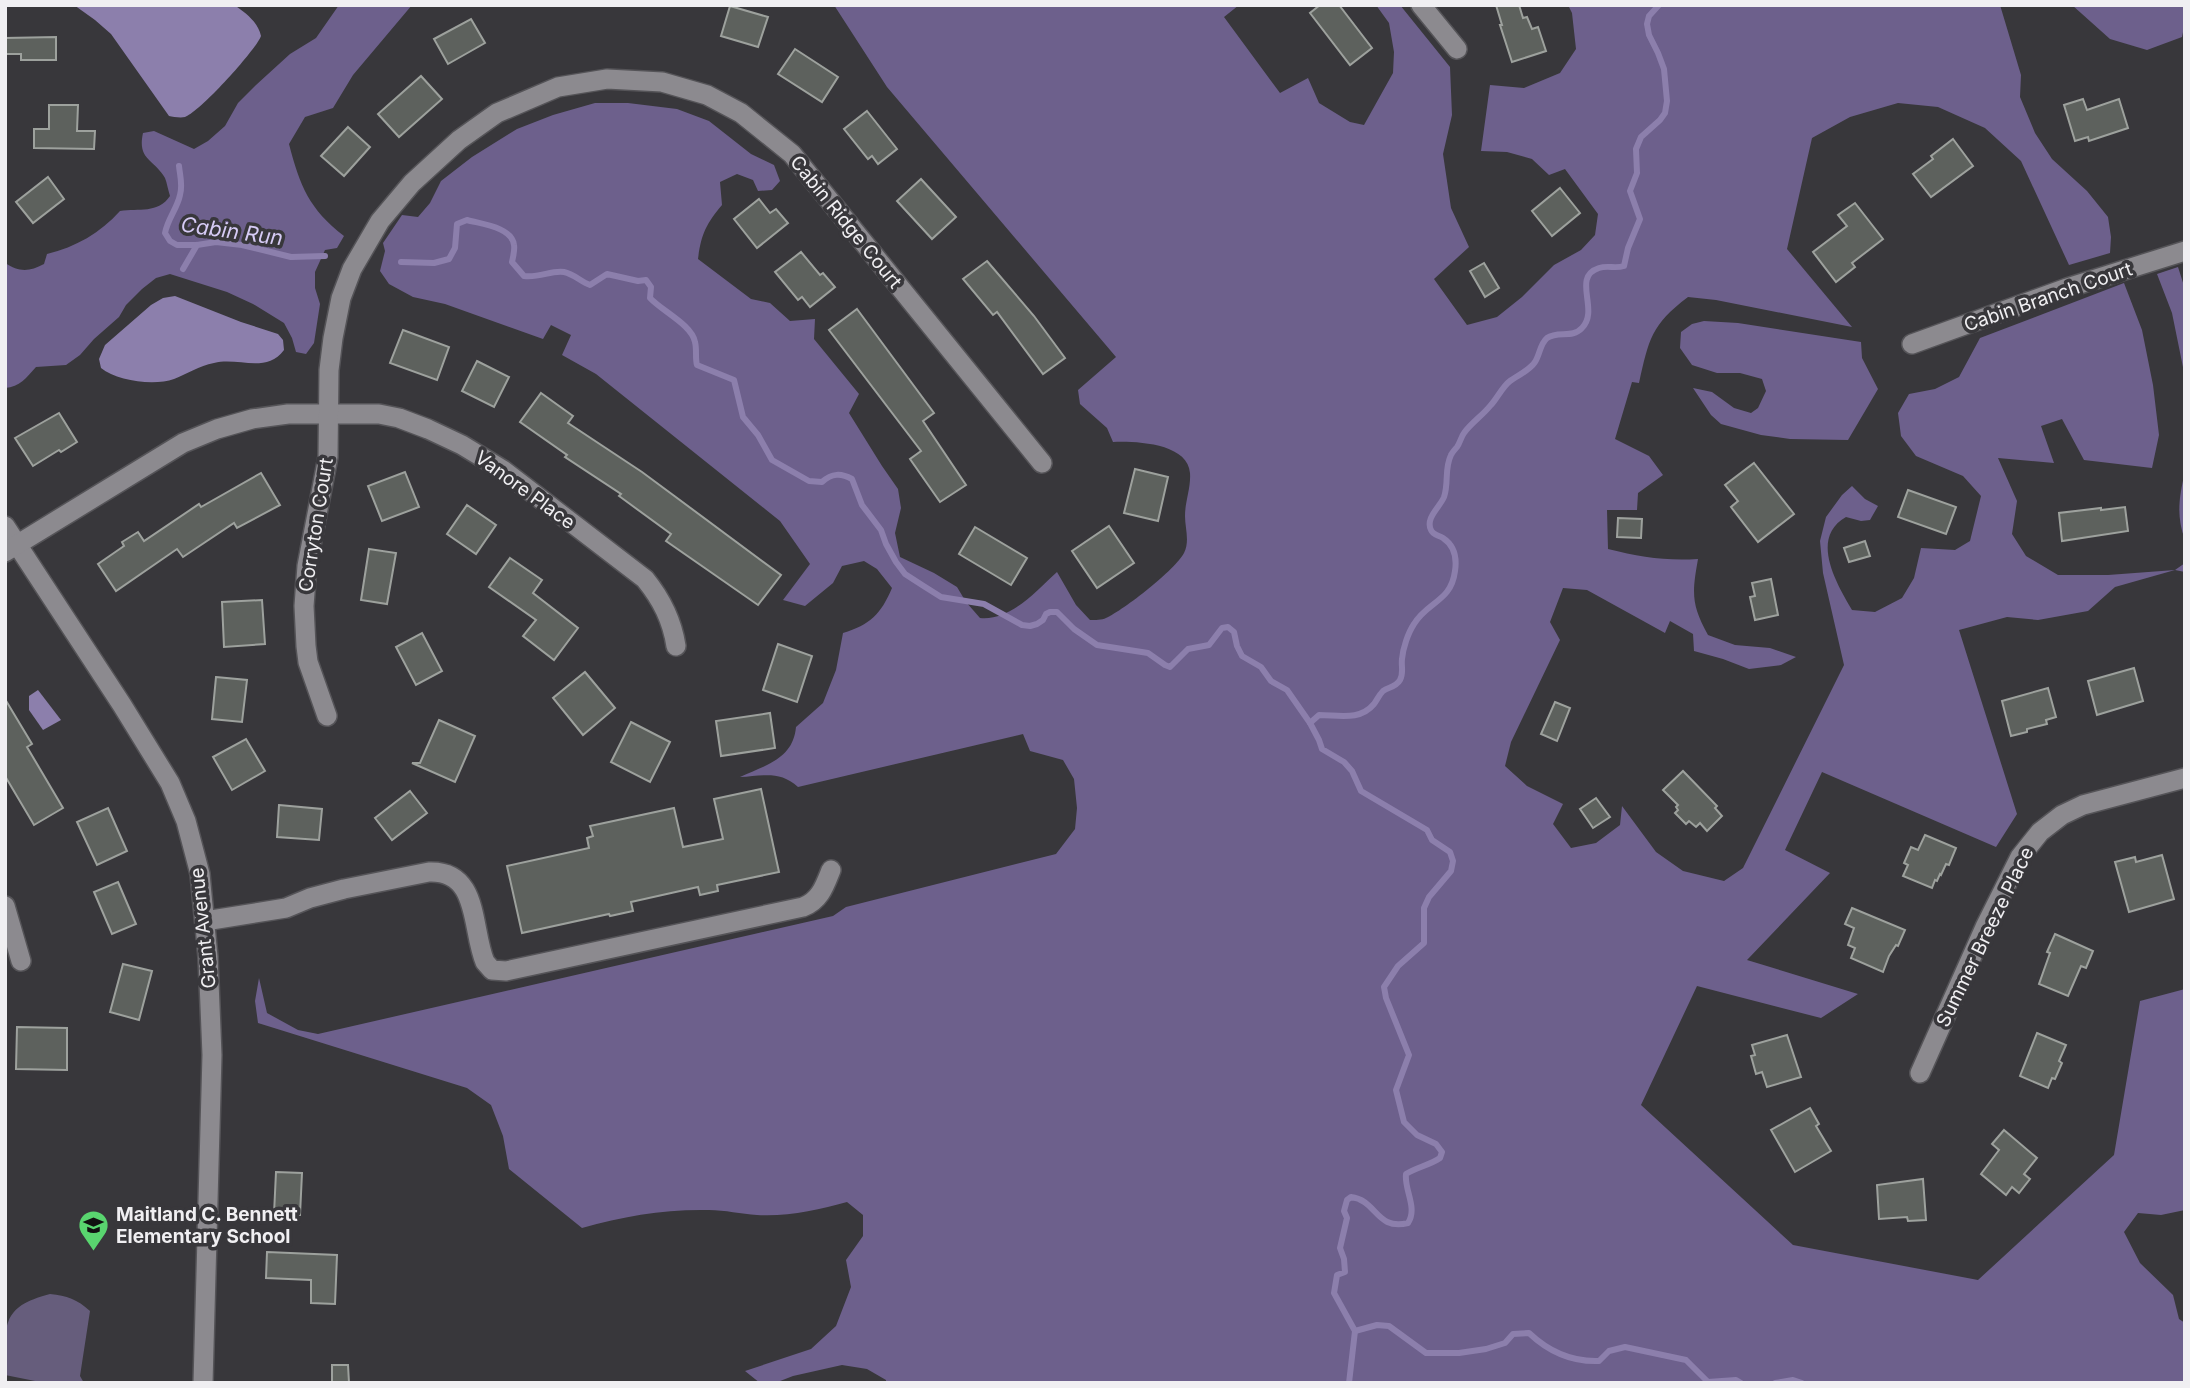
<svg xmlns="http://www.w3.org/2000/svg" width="2190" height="1388" font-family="Inter,sans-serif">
<rect width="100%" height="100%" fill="#38373b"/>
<!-- green -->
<path fill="#665d7c" d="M50,1294c17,2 27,5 40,17l-10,65 4,7h-39l-40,-8c0,-50 -5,-68 45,-81z"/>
<!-- forest -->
<g fill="#6d608c">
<path d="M339,5h73l-59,70 -20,33 -28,9 -16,27c11,42 20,65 55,92l-7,12 -12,2 -10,22v16l5,16 -6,39 -8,11 -10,-2 -4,-14 -8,-15 -31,-19 -26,-12 -57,-18 -14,4 -14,11 -16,16 -7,12 -25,22 -14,16 -14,10 -30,2c-10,11 -16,20 -31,21v-125c14,9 24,9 39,1l3,-10c29,-7 53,-21 73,-43 19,-3 38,3 50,-15 -2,-6 -3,-13 -5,-18 -11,-19 -28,-18 -22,-45l11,-2 40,18 14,-8 17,-15 13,-23 18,-18 34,-31 26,-16z"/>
<path d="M834,5h405l-15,12 56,76 28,-15 11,25 31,19 14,3 29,-52 1,-21 -5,-29 -13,-18h24l50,62 2,48 -9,39 8,54 18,39 -35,32 33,46 30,-8 25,-20 32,-32 27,-15 14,-15 3,-21 -33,-45 -16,6 -17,-16 -25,-7 -26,-1 9,-66 34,3 36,-15 16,-24 -4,-36 -4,-8h432l21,70 -1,22 15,36 17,26 35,32 21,26 3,20 -1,16 -41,12 -48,-104 -36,-33 -47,-21 -40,-4 -48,14 -38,21 -25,111 65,78 -136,-27 -28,-3c-37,28 -39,42 -49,86l-7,-1 -17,57 34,17 14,19 -25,18 -1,17h-30l1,39c32,8 57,12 90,10 -6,34 -7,45 10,76l27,10 35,3 26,9 -15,8 -32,4 -26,-10 -29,-8 -1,-17 -23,-13 -5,12 -78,-43 -24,-2 -13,34 10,18 -49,102 -6,24 22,20 36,18 -10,20 18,24 25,-5 24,-18 2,-19 34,46 27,19 41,10 19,-13 101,-203 -21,-92 -3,-32 6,-24 16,-22 10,-9 13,13 13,7 -8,14 -9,1 -15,-4c-37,21 -9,67 6,93l23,2 27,-14 12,-20 7,-30 34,2 15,-9 11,-45 -18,-20 -47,-20 -15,-20 -3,-23 11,-19 26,-5 24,-12 21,-39 144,-55 18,47 11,55 6,50 -7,33 -68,-8 -22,-41 -21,7 13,37 -56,-5 19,43 -5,33 14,22 32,19h50l67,-5 10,-7v9l-10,-2 -60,17 -27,24 -50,9 -31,-3 -48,13 58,184 -21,33 -174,-75 -37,78 45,23 -83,87 111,34 -37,24 -124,-32 -56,119 152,140 185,35 136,-125 26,-154 45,-12v221l-24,5 -23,-2 -14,19 16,31 33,32 6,24 6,4v60h-1299v-3l-19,-11 -25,-4 -49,11 -18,7h-15l-15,-12 66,-22 25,-23 15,-39 -5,-27 17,-24v-21l-16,-13c-28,8 -61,15 -90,13 -16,-1 -32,-5 -48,-5 -44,-1 -85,6 -127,18l-73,-59 -6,-33 -12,-31 -24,-17 -209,-65 -3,-22 4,-23 8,35 31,17 20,4 515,-118 13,-9 210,-53 19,-25 2,-21 -3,-29 -11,-19 -33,-9 -7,-17 -225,53c-18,-17 -36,-11 -58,-10 26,-12 53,-18 56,-50l27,-24 13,-33 7,-37c27,-8 38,-19 49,-45l-15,-19 -13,-8 -22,5 -9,17 -28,23 -22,-6 27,-36 -30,-43 -184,-147 -34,-19 9,-20 -20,-10 -8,14 -98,-35 -32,-7 -24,-13 -9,-13 5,-20 -2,-8 19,-28 16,2 12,-14 11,-22 31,-24 45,-28 36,-14 42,-12h33l49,6 32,12 42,33 23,11 6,16 -8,9 -14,1 -5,-11 -16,-6 -17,8 2,23c-16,19 -21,30 -24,54l53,40 19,4 20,18 25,-2 -1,20 45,55 -10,19 33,53 16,23 3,19 -6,25 5,24 34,16 23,14 9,15 14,16c31,3 56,-27 77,-46l19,33 14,15c5,0 12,0 16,-2 18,-8 70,-49 78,-65 6,-12 1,-25 1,-37 0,-15 6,-28 5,-43 -2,-30 -55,-32 -77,-31l-6,-14 -27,-24 -2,-14 38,-33 -229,-270z"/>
<path d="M2072,5h113v17l-3,15 -35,13 -37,-11z"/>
<path d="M2178,267l7,22v88l-13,-64 -15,-39z"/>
<path d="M1704,321l34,2 123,19 1,16 16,31 -30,51 -58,-1 -29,-4 -40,-11 -10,-9 -18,-27 19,4 22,16 17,5 7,-5 8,-17 -4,-12 -22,-6h-23l-25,-8 -12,-17 1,-16 11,-8z"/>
<path d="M2185,472v68c-9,-24 -6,-43 0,-68z"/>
</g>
<!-- water -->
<g fill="#8c7fac">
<path d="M74,5h160c12,8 24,17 27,31 -5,14 -62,77 -76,81 -4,1 -12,0 -16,-1l-58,-82 -16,-14z"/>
<path d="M175,296l66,26 37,12 5,6 1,10c-18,24 -45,7 -70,13 -15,3 -27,11 -40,16 -20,7 -57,2 -73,-11l-2,-9 6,-14 46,-40 12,-7z"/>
<path d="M38,690l23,30 -18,10 -14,-20v-14z"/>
</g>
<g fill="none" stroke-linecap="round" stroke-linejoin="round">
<!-- stream -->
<g stroke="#8c7fac" stroke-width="6">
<path d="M179,166c1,10 4,19 1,29 -3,14 -12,23 -15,38l5,8 7,4h20l19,-3 26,3 49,12 34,-1"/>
<path d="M401,262l33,1 15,-4 6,-11 2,-24 10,-4c14,4 45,7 47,25 1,5 -1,12 -2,17l12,14c16,2 27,-6 40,-4 10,2 17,10 26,13l17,-11 31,7 8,-1 5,7 -1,11c12,13 42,27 45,44 2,8 0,16 2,23l37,15 9,37 15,18 14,25 37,21 13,1c10,-9 19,-9 30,-3l10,26 19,25 5,14 10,18 9,12 17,11 19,12 43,7 38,21 8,1 7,-2 6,-4 3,-6 4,-2h7l17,17 23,16 51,8 17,12 5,2 18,-18 21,-4 13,-17 6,-1 6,5 3,14 5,10 19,11 10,14 16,9 23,33 9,17 3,9 22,13 8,9 9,20 66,39 5,10 18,12 3,9 -2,10 -22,26 -5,11v35l-26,23 -14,21 2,11 23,57 -13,35 8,32 13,13 19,9 6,8 -2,6c-10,7 -23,9 -34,16 -2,16 12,34 2,49 -32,8 -31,-23 -57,-26l-4,3 -3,11 3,7 -7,30 4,11 1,13 -8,3 -3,18 21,38 -6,52"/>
<path d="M183,269l14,-24"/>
<path d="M1310,723l9,-8c20,0 41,6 55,-11 3,-4 5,-9 9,-13 6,-4 13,-4 17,-11 4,-7 1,-14 2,-21 1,-11 6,-26 12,-35 14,-23 37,-22 41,-53 2,-13 0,-25 -12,-33 -5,-3 -10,-3 -12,-8 -6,-12 9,-23 13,-33 5,-14 0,-28 7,-42 0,-1 5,-7 6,-8 3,-4 4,-10 7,-14 7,-10 19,-18 26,-27 7,-7 12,-19 20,-25 8,-6 19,-10 25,-19 5,-8 5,-18 12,-24 11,-8 25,1 35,-10 18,-18 -11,-51 17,-60 9,-3 16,1 25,-2l4,-18 12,-29 -10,-28 7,-18 -1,-24 5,-12 19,-17 5,-7 2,-12 -3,-32 -6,-16 -9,-18 -2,-11 2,-8 10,-11"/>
<path d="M1355,1331l22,-6 12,1 37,27h33l27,-4 19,-6 8,-9 16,-1c20,19 43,29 70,28l10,-10 16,-4 61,13 22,22 28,-2 5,3"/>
<path d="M1775,1383l18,-3 9,3"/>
</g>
</g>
<!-- building -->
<g fill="#5d615d" stroke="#9da19d" stroke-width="2">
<path d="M1320,5h19l33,43 -22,17 -40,-52z"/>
<path d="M1496,5h23l4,13 4,-1 5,12 6,-2 8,24 -34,11 -12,-37h2z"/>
<path d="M730,6l38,11 -10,30 -37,-11z"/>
<path d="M471,19l14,24 -37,21 -14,-25z"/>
<path d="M56,37v23h-35v-6h-16v-16z"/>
<path d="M795,49l43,28 -16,25 -44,-28z"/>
<path d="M421,76l21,23 -43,38 -21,-23z"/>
<path d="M2083,99l4,11 32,-11 9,29 -39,13 -1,-4 -13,4 -11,-36z"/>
<path d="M49,105h29l-1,26h18l-1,18 -60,-1v-19h15z"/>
<path d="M867,111l30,38 -19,15 -6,-8 -4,3 -24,-30z"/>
<path d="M348,127l22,20 -26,29 -23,-20z"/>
<path d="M1953,139l20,27 -42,31 -18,-23 20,-15 -2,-3z"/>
<path d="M48,177l16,22 -31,24 -17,-21z"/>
<path d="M921,179l35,38 -24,22 -35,-38z"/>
<path d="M1560,188l20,25 -28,23 -20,-25z"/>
<path d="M759,199l11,14 6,-4 12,14 -31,25 -23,-29z"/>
<path d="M1855,203l28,36 -31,24 3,4 -19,15 -23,-30 34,-26 -9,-11z"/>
<path d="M801,252l19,23 3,-2 12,14 -25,20 -8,-10 -4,3 -23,-28z"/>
<path d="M987,261l47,55 31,42 -22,16 -46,-62 -4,3 -30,-36z"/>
<path d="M1484,263l15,25 -14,9 -15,-26z"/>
<path d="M857,309l77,104 -11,8 43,64 -26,17 -30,-43 11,-8 -92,-121z"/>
<path d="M403,330l46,17 -12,33 -47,-17z"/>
<path d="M477,361l32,16 -15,30 -32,-16z"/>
<path d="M541,393l32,23 -5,7 74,49 139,103 -23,30 -92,-64 5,-7 -52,-38 2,-2 -56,-37 2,-2 -47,-33z"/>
<path d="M59,413l18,29 -16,10 -2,-2 -26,16 -18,-28z"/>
<path d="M1754,463l40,51 -36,28 -27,-35 7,-6 -13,-16z"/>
<path d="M1135,469l33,8 -10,44 -34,-8z"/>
<path d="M405,472l14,35 -37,14 -14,-35z"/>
<path d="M261,473l19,32 -43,23 -3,-5 -51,34 -6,-8 -61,42 -18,-27 26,-18 -2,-4 16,-10 6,9 55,-37 2,3z"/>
<path d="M1908,490l48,17 -10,27 -48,-17z"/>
<path d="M467,505l29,20 -20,29 -29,-20z"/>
<path d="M2125,507l3,24 -66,10 -3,-28 42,-5v2z"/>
<path d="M1618,518l24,1 -1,19 -24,-1z"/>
<path d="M1109,526l25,37 -37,25 -25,-37z"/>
<path d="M975,527l52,31 -16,27 -52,-31z"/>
<path d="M1865,541l5,15 -21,6 -5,-14z"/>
<path d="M369,549l27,4 -9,51 -26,-4z"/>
<path d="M510,558l32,22 -9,13 45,35 -24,32 -31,-24 13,-16 -47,-33z"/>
<path d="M1771,579l7,36 -23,5 -5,-23 5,-1 -3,-13z"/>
<path d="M262,600l3,44 -41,3 -2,-45z"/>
<path d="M422,633l20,38 -26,14 -20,-38z"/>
<path d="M778,644l34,12 -15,46 -34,-12z"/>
<path d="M2134,668l9,33 -46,14 -9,-34z"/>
<path d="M585,672l30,36 -32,27 -30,-37z"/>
<path d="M216,677l31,3 -5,42 -30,-3z"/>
<path d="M2048,688l8,29 -10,3 1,4 -20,5v3l-16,4 -9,-35z"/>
<path d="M5,699l27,45 -5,3 36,61 -29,17 -29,-49z"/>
<path d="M1555,702l15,6 -13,33 -16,-7z"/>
<path d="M770,713l5,35 -54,8 -5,-35z"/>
<path d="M439,720l36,16 -20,46 -43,-19h8z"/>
<path d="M631,722l39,20 -20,40 -39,-20z"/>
<path d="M246,739l19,32 -33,19 -19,-33z"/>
<path d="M1683,771l34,35 -2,2 7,8 -15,15 -7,-8 -4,4 -7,-6 -3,3 -11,-11 3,-3 -2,-3 2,-2 -15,-15z"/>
<path d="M761,789l18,83 -62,13 1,6 -18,4 -2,-8 -67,15 2,9 -23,5 -1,-2 -87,19 -15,-67 82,-18 -2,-10 6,-2 -3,-10 84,-18 9,39 40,-8 -9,-40z"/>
<path d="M410,791l17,22 -35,27 -17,-22z"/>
<path d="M1596,798l14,19 -17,11 -13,-19z"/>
<path d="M279,805l43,4 -3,31 -42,-3z"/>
<path d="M108,808l19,43 -30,14 -20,-43z"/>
<path d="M1925,835l31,13 -7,17 -3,-1 -5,11 -1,-1 -3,7 -2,-1 -3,8 -29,-12 5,-11 -4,-2 7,-16 7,3z"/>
<path d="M2162,855l12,44 -45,13 -14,-50 20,-5 1,5z"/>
<path d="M118,882l18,42 -24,10 -18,-42z"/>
<path d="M1852,908l53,22 -7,16 -2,-1 -7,11 -6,16 -32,-14 4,-10 -7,-3 6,-17 -9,-4z"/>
<path d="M2055,934l38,17 -7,17 -5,-2 -13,30 -29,-12 11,-31 -3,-1z"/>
<path d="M123,964l29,7 -13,49 -29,-8z"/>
<path d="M17,1027l50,1v42l-51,-1z"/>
<path d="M2037,1033l29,12 -7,16 3,2 -7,16 -3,-1 -4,10 -28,-12z"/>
<path d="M1787,1035l14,42 -34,10 -5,-15 -6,2 -5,-18 4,-1 -3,-10z"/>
<path d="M1810,1108l9,16 -3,2 15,25 -36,21 -24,-42z"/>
<path d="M2004,1130l33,28 -13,16 6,5 -11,14 -7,-6 -6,8 -25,-21 18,-24 -7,-6z"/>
<path d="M276,1172l26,1 -2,42 -26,-1z"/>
<path d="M1923,1179l3,41 -18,1 -1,-4 -28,2 -2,-34z"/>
<path d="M267,1252l70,3 -2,49 -24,-1v-23l-45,-2z"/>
<path d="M332,1365h16l1,18h-17z"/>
</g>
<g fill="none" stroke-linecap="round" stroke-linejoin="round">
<defs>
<g id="minor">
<path d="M1421,5l36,44"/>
<path d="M1912,344l155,-56 118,-37"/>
<path d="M5,526l117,179 48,78 16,38 14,53 8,83 4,98 -9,328"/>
<path d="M5,552l178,-109 34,-14 35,-10 36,-5h91l20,4 29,11 34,16 41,25 142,109c17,21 27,41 31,67"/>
<path d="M327,716l-19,-54 -2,-16 -2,-40 3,-40 21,-109 1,-87 4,-32 8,-40 11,-29 28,-48 32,-38 47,-43 38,-27 61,-26 49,-8 55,3 45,13 34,18 51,41 250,309"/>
<path d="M5,906l16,55"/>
<path d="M205,921l81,-13 24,-10 34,-9 85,-17c51,-2 42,57 56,90l7,8 14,1 297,-64c17,-6 22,-22 28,-37"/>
<path d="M1920,1073l65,-146 35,-70 20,-25 22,-17 21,-10 102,-27"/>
</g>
</defs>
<!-- minor casing -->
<use href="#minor" stroke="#555458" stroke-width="22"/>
<!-- minor -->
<use href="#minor" stroke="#8c8a8f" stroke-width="19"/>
</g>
<!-- icons -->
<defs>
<symbol id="school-pin" viewBox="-11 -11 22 30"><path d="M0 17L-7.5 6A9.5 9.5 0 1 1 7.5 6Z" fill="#59d56f" stroke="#38373b"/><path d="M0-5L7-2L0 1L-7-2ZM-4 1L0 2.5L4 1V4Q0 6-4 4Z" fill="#111"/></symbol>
</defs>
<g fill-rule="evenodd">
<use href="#school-pin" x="76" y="1208" width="35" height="47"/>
</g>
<g text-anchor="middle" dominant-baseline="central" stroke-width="7" stroke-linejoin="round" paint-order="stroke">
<!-- street labels -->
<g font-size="19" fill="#f0eff2" stroke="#38373b">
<text transform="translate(846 222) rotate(51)">Cabin Ridge Court</text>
<text transform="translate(2048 297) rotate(-19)">Cabin Branch Court</text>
<text transform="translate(525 490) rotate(36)">Vanore Place</text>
<text transform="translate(316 525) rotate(-81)">Corryton Court</text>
<text transform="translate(203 928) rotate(-96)">Grant Avenue</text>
<text transform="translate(1985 937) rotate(-64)">Summer Breeze Place</text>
</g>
<!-- poi labels -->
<g font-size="19" font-weight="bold" fill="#f0eff2" stroke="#38373b" text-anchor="start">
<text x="116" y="1214">Maitland C. Bennett<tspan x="116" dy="22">Elementary School</tspan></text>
</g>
<!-- water labels -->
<g font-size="21" font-style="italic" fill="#d6cbf5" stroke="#38373b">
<text transform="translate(232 231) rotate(8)">Cabin Run</text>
</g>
</g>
<!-- border -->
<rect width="2190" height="1388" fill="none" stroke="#f0eff2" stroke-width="14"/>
</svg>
